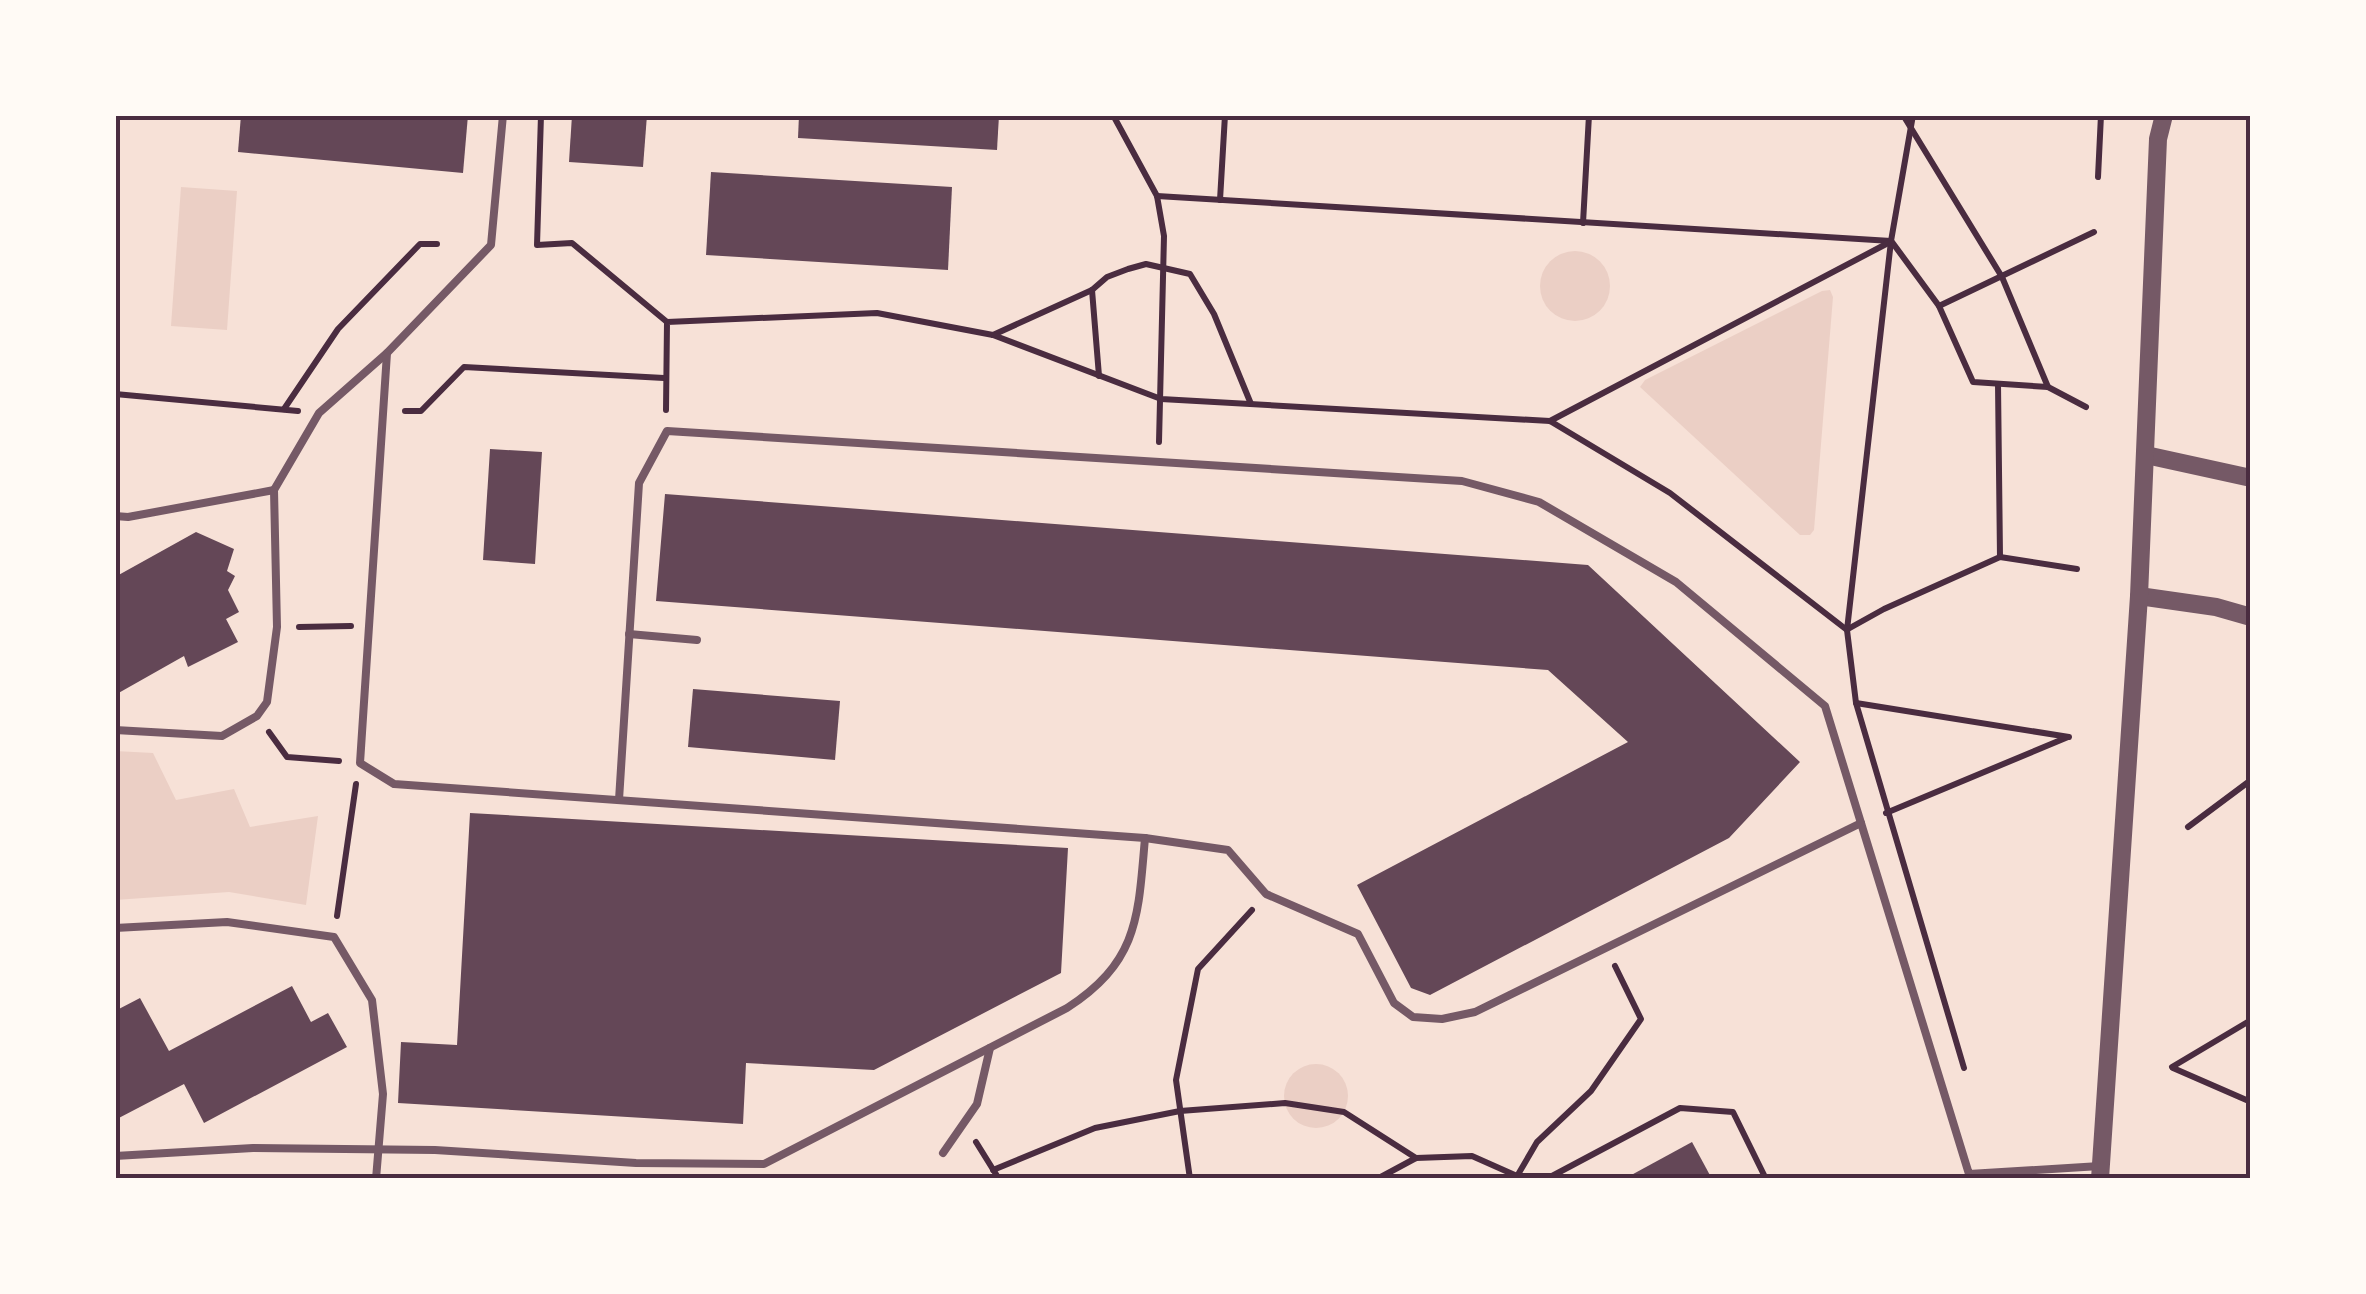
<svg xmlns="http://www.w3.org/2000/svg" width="2366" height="1294" font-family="'DM Sans',sans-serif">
<rect width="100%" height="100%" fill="#f7e1d7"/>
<!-- green -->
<g fill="#ebcfc5">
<path d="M181,187l56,4 -10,139 -56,-4z"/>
<circle cx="1575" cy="286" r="35"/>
<path d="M1830,290l3,7 -19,233 -4,5h-10l-160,-148 5,-7 177,-89z"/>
<path d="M115,751l38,2 23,47 58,-11 16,38 68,-11 -12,89 -77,-13 -114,8z"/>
<circle cx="1316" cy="1096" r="32"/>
</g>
<!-- building -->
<g fill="#644757">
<path d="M241,115h227l-5,58 -225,-21z"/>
<path d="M572,115h75l-4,52 -74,-5z"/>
<path d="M799,115h200l-2,35 -199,-12z"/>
<path d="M711,172l241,15 -4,83 -242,-15z"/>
<path d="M490,449l52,3 -7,112 -52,-4z"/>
<path d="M665,494l923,71 212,197 -71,76 -299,157 -19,-7 -54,-103 271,-143 -80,-72 -892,-69z"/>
<path d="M196,532l38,17 -7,22 8,5 -7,14 11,22 -13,7 12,23 -50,25 -4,-11 -69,39v-118z"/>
<path d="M693,689l147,12 -5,59 -147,-13z"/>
<path d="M470,813l598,35 -7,125 -187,97 -128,-7 -3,61 -345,-21 3,-61 56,3z"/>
<path d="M292,986l19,36 17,-9 19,34 -143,76 -20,-39 -69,36v-109l25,-13 29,53z"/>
<path d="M1692,1142l20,37h-88z"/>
</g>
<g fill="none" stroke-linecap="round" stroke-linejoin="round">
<!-- path -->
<g stroke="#4a2c40" stroke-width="6">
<path d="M541,115l-4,130 35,-2 95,79"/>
<path d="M1113,115l44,81 7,40 -5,206"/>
<path d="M1903,115l99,162 46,110"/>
<path d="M1913,115l-22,126 -44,389 9,73 108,365"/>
<path d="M2098,177l3,-62"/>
<path d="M1157,196l734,45"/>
<path d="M1220,200l5,-85"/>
<path d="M1583,223l6,-108"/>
<path d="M1892,242l47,64 34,76 75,5 38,20"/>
<path d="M1092,290l7,86"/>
<path d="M1939,306l155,-74"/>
<path d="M993,335l99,-45 15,-13 21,-8 18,-5 44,10 24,40 37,90"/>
<path d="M1998,384l2,173"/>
<path d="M115,394l183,17"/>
<path d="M284,409l54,-80 82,-85h17"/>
<path d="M666,410l1,-88 210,-9 116,22 168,64 389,22 120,72 177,137"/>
<path d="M405,411h16l43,-44 200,11"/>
<path d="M1550,421l340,-179"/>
<path d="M299,627l52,-1"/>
<path d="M1848,629l36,-20 116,-52 77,12"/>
<path d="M1856,703l213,34"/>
<path d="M269,732l18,25 52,4"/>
<path d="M1886,813l182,-76"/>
<path d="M2188,827l63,-47"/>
<path d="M337,916l19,-132"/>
<path d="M2172,1067l79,-47"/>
<path d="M2173,1068l78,34"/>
<path d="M976,1142l23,37"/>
<path d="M993,1170l102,-42 85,-17 105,-8 59,9 72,46"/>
<path d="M1516,1178l21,-36 54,-51 50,-72 -26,-53"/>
<path d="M1190,1179l-14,-99 22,-111 54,-59"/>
<path d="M1377,1179l39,-21 56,-2 45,20h35l128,-68 53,4 33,67"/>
</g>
<!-- service -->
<g stroke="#755966" stroke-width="8">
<path d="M115,516l13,1 146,-27"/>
<path d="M629,634l68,6"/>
<path d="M115,730l107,6 35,-20 10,-14 10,-75 -3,-137 45,-77 68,-60"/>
<path d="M619,800l20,-317 28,-52 795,50 77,21 137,80 149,124 36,117"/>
<path d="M1145,838l83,12 38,44 92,40 36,69 19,14 29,2 33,-7 386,-189 108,351 131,-8"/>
<path d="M115,928l112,-6 107,15 38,63 11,94 -7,85"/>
<path d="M943,1153l34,-49 13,-56"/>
<path d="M115,1156l138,-8 182,2 201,13 128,1 303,-156c72,-47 71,-91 78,-170l-751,-54 -34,-21 27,-410 104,-108 12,-130"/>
<path d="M2250,1179l1,-8"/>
</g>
<!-- tertiary -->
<g stroke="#755966" stroke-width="18">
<path d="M2146,455l105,23"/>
<path d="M2139,596l77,11 35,10"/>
<path d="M2100,1179l39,-583 19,-457 6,-24"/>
</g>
</g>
<!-- border -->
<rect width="2366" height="1294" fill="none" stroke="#fffaf5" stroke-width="235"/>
<rect x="118" y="118" width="2130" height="1058" fill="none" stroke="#4a2c40" stroke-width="4"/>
</svg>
